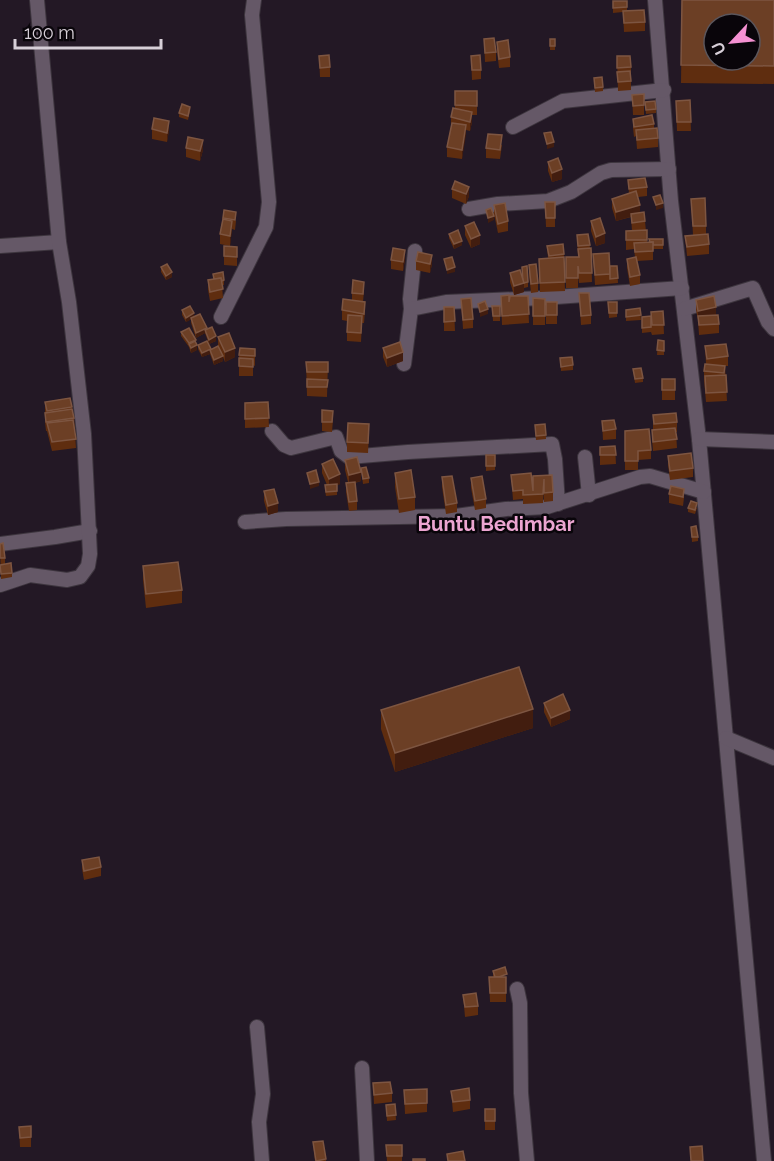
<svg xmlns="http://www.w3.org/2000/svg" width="774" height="1161" font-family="Raleway,sans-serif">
<rect width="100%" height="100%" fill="#231825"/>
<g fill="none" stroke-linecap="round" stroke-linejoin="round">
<defs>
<g id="minor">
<path d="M655,0l16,201 28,238 65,722"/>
<path d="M513,127l50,-26 101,-11"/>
<path d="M469,209l29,-5 50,-3 23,-9 30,-19 10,-3 58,-1"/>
<path d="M0,246l59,-4"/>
<path d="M411,309l-1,-10 5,-48"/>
<path d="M684,309l69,-21 15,34 6,7"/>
<path d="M221,317l45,-90 3,-25 -17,-187 2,-15"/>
<path d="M404,364l7,-55 35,-7 96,-4 140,-10"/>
<path d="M272,431l12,14 7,3 45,-11 5,14 8,6 59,-5 144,-8 3,15 3,45"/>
<path d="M699,439l75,3"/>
<path d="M585,457l4,38"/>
<path d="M245,522l41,-3 170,-3 50,-7 41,-2 93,-30 10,-1 54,16"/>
<path d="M0,544l55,-7 35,-6"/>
<path d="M0,585l30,-10 37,5 13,-3 8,-11 2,-12 -6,-120 -15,-132 -10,-60 -22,-242"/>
<path d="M726,738l48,20"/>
<path d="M517,989l3,14 1,90 6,68"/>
<path d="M257,1027l6,67 -4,28 3,39"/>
<path d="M362,1068l5,93"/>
</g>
</defs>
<!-- minor casing -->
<use href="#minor" stroke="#3d353e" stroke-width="16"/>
<!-- minor -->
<use href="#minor" stroke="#655867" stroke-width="14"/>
</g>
<!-- wall -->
<g fill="#5f2d0f">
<path d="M682,0h92v84l-93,-1z"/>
<path d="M613,1h14v10l18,11v9l-21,1 -1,-20 -10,1z"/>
<path d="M484,39l12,13v9l-11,1z"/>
<rect x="550" y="39" width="5" height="11"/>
<path d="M497,42l13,15v10l-11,1 -2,-17z"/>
<path d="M319,56l11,11v10h-10z"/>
<path d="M471,56l10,14v9l-9,1z"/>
<path d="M617,56l14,11v23l-13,1z"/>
<path d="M594,78l9,9v4l-8,1z"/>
<path d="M455,91h22v24h-5v7l-2,9 -4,-1 -4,29 -15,-2v-10l4,-21v-9l4,-9z"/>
<path d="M632,95l12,10v10h-11z"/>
<path d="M690,100l1,31h-14l-1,-30z"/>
<path d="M645,102l11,7v4l-10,1z"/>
<path d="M190,111l-2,9 -9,-3v-4z"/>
<path d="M633,119l21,5v4l4,10v9l-21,2 -1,-13 -2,1 -1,-9z"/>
<path d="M152,129l17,1 -2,12 -15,-3z"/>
<path d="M502,145l-2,14 -14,-1v-10z"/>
<path d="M186,148l17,2 -3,11 -14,-4z"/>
<path d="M548,162l14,17 -10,3 -4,-11z"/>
<path d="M628,180l19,7v9l-9,1 2,15 5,9 2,21 16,-3v10h-10v11l-16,1 3,14v9l-10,2 -3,-18v-9l8,-2 -1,-8 -8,1v-19h6l-1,-14 -15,4 -4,-13v-9l17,-5z"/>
<path d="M452,189l17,7 -3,8 -14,-6z"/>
<path d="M691,199l15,27v8l3,10v10l-22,2 -2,-20 8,-1z"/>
<path d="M545,202h10v25h-9z"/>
<path d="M494,205l14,16v10l-10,2 -4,-19z"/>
<path d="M224,210l12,11 -1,9 -3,-1 -2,17 -10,-2v-10z"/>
<path d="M591,221l14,22 -9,3 -5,-15z"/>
<path d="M465,226l15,18 -9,4 -6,-13z"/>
<path d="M449,234l13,11 -8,4 -5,-11z"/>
<path d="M588,234l2,14h1l1,34 -13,1 -1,-8v13h-12v-31h12l-1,-22z"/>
<path d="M563,244l1,13 1,34 -25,1 -1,-33 9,-1 -1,-12z"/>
<path d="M237,247v19l-13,-1v-9z"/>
<path d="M593,254l17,12h7l1,17 -23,2z"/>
<path d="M405,259l-2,12 -12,-2v-9z"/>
<path d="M416,261l16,3 -2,9 -14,-3z"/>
<path d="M529,265l9,18v9l-7,1 -2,-19z"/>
<path d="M161,267l11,10 -6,3 -5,-8z"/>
<path d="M510,273l18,9v5l-4,1v4l-10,3 -4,-13z"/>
<path d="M213,274l11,6v5h-2l1,13 -13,3 -2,-11v-10l5,-1z"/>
<path d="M364,291l-1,11 2,9 -1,12h-2l-1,19 -14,-1v-20l-5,-1v-10l10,-10v-7z"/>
<path d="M579,293l12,22v9l-10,1z"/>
<path d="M501,296l8,6 19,-6 1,27 -27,2z"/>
<path d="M533,298l12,1v26h-12z"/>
<path d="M461,299l12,20v9l-10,1z"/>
<path d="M696,300l20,15 3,9v9l-20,2 -1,-15 -2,-10z"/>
<rect x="546" y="302" width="11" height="22"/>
<path d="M608,302h9v15l-8,1z"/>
<path d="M492,306h8v15h-7z"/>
<path d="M444,307h10l1,24h-11z"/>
<path d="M640,308l1,12 -15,1v-11z"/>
<path d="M182,310l12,7 13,13 9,11 -7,3 -4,-11 -9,5 -5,-15v-4l-5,3 -4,-7z"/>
<path d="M663,311l1,23 -12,1 -1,-3 -9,1v-16l9,-1z"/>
<path d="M181,332l15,11 1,7 -6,3 -2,-6 -8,-11z"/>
<path d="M218,337l17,20 -10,5 -2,-5v4l-9,4 -4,-11 -8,3 -4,-8v-4l13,5 7,-4z"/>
<path d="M658,340l6,1v14h-7z"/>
<path d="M705,346l23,10v10h-3l2,35 -21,1 -2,-22v-9l2,-7z"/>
<path d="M383,348l20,13 -16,6 -4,-10z"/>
<path d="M255,349v17l-2,-1v11h-14v-21z"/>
<path d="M560,358l13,7v5l-12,1z"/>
<path d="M306,362h22l-1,35 -20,-1z"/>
<path d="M633,369l10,9v4l-8,1z"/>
<rect x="662" y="379" width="13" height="21"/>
<path d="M70,398l4,20 2,30 -24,3 -5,-20h-1l-1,-9v-20z"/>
<path d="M268,402l1,25 -24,1v-25z"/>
<path d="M653,415l24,7v10h-1l1,16 -24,3 -1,-12v-9h1z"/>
<path d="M333,420l-1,12 -10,-1v-9z"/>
<path d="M602,421l14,8v10l-13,1z"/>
<path d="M545,424l1,15 -10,1 -1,-15z"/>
<path d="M625,431l26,19v9l-13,1v10h-13z"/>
<path d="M369,433l-1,20 -21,-1v-10z"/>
<path d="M615,446l1,18 -16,1v-18z"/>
<path d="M486,455h9v15l-9,1z"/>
<path d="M668,456l25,12v9l-23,3 -2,-15z"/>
<path d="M345,460l16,21 -6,2 2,18v9l-8,1 -3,-19v-9l2,-1 -3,-12z"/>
<path d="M322,464l18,20 -3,1v10l-11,1 -1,-6 2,-5 -5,-12z"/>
<path d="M361,468l8,10v5l-6,1z"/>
<path d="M395,473l20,24v13l-16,3 -4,-26z"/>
<path d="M511,475l22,16v-15l20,16v9l-9,1v-14l-1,15 -20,1v-5l-10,1z"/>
<path d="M442,477l15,26v9l-11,2 -4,-27z"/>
<path d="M471,478l15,21v9l-11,2 -4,-22z"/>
<path d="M684,489v9l-1,8 -14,-3v-9z"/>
<path d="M264,491l14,21 -10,3 -4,-14z"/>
<path d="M688,508h9l-2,6 -7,-2z"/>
<path d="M691,527l7,10v4l-6,1z"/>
<path d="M0,544l5,14v6l7,9v4l-11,2z"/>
<path d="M143,566l39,24v13l-36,5 -3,-28z"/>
<path d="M544,703l26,16 -19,8 -7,-15z"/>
<path d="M381,710l152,18 -138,44 -14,-43z"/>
<path d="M82,860l19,7v9l-17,4 -2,-11z"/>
<path d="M493,971l14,8h-1v23h-16l-1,-25h4z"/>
<path d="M463,995l15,11v9l-13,2z"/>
<path d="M373,1083l19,10v9l-18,2z"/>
<path d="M404,1090l23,13v9l-22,2z"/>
<path d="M451,1091l19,9v9l-17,3z"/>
<path d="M395,1104l1,16 -9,1 -1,-16z"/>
<rect x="485" y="1109" width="10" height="21"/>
<path d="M19,1127l12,10v10h-11z"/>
<path d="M323,1141l3,20h-11l-2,-19z"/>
<path d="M386,1145h16v16h-15z"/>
</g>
<!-- shaded-wall -->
<g fill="#421d0f">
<path d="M472,112v10l-2,9v-9z"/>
<path d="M169,121v9l-2,12v-9z"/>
<path d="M466,125v10l-4,24v-9z"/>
<path d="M203,140v10l-3,11v-10z"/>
<path d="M554,142v5l-7,2v-5z"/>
<path d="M562,169v10l-10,3v-9z"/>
<path d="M469,187v9l-3,8v-10z"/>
<path d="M663,203v5l-7,2v-5z"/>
<path d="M640,205v9l-24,7v-9z"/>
<path d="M494,216v4l-6,3v-5z"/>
<path d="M232,221v9l-2,16v-10z"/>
<path d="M605,233v10l-9,3v-9z"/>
<path d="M480,235v9l-9,4v-9z"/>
<path d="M462,241v4l-8,4v-5z"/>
<path d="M405,250v9l-2,12v-9z"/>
<path d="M432,255v9l-2,9v-9z"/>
<path d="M455,267v5l-8,2v-4z"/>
<path d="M172,272v5l-6,3v-4z"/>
<path d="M524,283v9l-10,3v-9z"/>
<path d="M716,307v9l-18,4v-9z"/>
<path d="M488,309v5l-8,3v-5z"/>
<path d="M194,313v5l-8,4v-4z"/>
<path d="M207,328v5l-2,-3v3l-9,5v-5z"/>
<path d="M216,336v5l-7,3v-4z"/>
<path d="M197,345v5l-6,3v-5z"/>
<path d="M235,348v9l-10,5v-10z"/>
<path d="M211,349l-1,5 -8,3v-4z"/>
<path d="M403,352v9l-16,6v-9z"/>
<path d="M223,356v5l-9,4v-5z"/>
<path d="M361,472v9l-12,3v-9z"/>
<path d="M340,474v10l-11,5v-10z"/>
<path d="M319,482v4l-9,3v-5z"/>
<path d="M278,503v9l-10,3v-9z"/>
<path d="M533,709v19l-138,44v-19z"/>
<path d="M570,710v9l-19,8v-9z"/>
</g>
<!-- building -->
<g fill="#6c3f25" stroke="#7d5541" stroke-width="1.5" fill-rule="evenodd">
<path d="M682,0h92v66l-93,-1zM714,24h36v36h-36z"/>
<path d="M613,1h14v6l-14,1z"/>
<path d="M644,10l1,12 -21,1 -1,-12z"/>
<path d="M494,38l2,14 -11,1 -1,-14z"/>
<rect x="550" y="39" width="5" height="7"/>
<path d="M508,40l2,17 -11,2 -2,-17z"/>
<path d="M329,55l1,12 -10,1 -1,-12z"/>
<path d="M480,55l1,15h-9l-1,-14z"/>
<path d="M617,56h13l1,11 -14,1z"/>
<path d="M630,71l1,10 -13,1 -1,-10z"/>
<path d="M602,77l1,10 -8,1 -1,-10z"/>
<path d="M455,91h22v15l-22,-1z"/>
<path d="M644,94v11l-11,1 -1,-11z"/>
<path d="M690,100l1,22h-14l-1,-21z"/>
<path d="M655,101l1,8 -10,1 -1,-8z"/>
<path d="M182,104l8,3 -2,9 -9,-3z"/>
<path d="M453,108l19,4 -2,10 -19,-5z"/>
<path d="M652,115l2,9 -20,3 -1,-8z"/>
<path d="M154,118l15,3 -2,12 -15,-4z"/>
<path d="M452,123l14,2 -4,25 -15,-3z"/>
<path d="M657,128l1,10 -21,2 -1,-10z"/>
<path d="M551,132l3,10 -7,2 -3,-11z"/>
<path d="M488,134l14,1 -2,15 -14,-2z"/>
<path d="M188,137l15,3 -3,11 -14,-3z"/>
<path d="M558,158l4,11 -10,4 -4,-11z"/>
<path d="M645,178l2,9 -18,2 -1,-9z"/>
<path d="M455,181l14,6 -3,7 -14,-5z"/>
<path d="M636,191l4,14 -24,7 -4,-13z"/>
<path d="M660,195l3,8 -7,2 -3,-8z"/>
<path d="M705,198l1,28h-13l-2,-27z"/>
<path d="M545,202h10v16h-9z"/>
<path d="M505,203l3,18 -10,3 -4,-19z"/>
<path d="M491,208l3,8 -6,2 -2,-8z"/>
<path d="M224,210l12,2 -1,8 -12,-2z"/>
<path d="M644,212l1,9 -13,2 -1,-9z"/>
<path d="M600,218l5,15 -9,4 -5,-16z"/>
<path d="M223,219l9,2 -2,15 -10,-2z"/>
<path d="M474,222l6,13 -9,4 -6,-13z"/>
<path d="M458,230l4,11 -8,3 -5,-10z"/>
<path d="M647,230v10h-21v-9z"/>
<path d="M588,234l2,11 -12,1 -1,-11z"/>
<path d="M708,234l1,10 -22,3 -2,-11z"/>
<path d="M649,239h14v6h-10v-3h-3z"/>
<path d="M653,242v9l-18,1 -1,-9z"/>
<path d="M563,244l1,10 -15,2 -2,-10z"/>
<path d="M224,246l13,1v10l-13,-1z"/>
<path d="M393,248l12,2 -2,12 -12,-2z"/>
<path d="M591,248l1,25h-13l-1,-7v12h-12v-21h13l-1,-8z"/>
<path d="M418,252l14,3 -2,9 -14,-3z"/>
<path d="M609,253l1,21 -15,1 -2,-21z"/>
<path d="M452,257l3,10 -8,3 -3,-11z"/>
<path d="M564,257l1,25 -25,1 -1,-24z"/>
<path d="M636,257l4,18 -10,2 -3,-18z"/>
<path d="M167,264l5,8 -6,4 -5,-9z"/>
<path d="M536,264l2,19 -7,1 -2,-19z"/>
<path d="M527,266l1,16 -5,1 -1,-16z"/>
<path d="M610,266h7l1,12 -8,1z"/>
<path d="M520,270l4,13 -10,3 -4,-13z"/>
<path d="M223,272l1,8 -2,1 -1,-3 -7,1 -1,-5z"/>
<path d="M221,278l2,11 -13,3 -2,-12z"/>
<path d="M353,280l11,2 -1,12 -11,-1z"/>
<path d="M579,293h10l2,22 -10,1z"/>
<path d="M509,295v7l1,-6h18l1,18 -27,2 -1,-20z"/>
<path d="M714,296l2,11 -18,4 -2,-11z"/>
<path d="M471,298l2,21 -10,1 -2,-21z"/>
<path d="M533,298l12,1v17h-12z"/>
<path d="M343,299l22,3 -1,12 -22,-4z"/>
<path d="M485,301l3,8 -8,3 -2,-8z"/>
<rect x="546" y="302" width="11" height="13"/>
<path d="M608,302h9v11h-8z"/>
<path d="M190,306l4,7 -8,5 -4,-8z"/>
<path d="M492,306h8v10h-7z"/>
<path d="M444,307h10l1,14 -11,1z"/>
<path d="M640,308l1,7 -15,2v-7z"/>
<path d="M663,311l1,14h-12l-1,-13z"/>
<path d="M200,314l7,14 -11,5 -5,-15z"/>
<path d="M348,315l14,1 -1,17 -14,-1z"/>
<path d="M718,315l1,9 -20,1 -1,-9z"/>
<path d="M651,316v11l-9,1v-11z"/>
<path d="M212,327l4,9 -7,4 -4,-10z"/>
<path d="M189,328l7,12 -7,3 -8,-11z"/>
<path d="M229,333l6,15 -10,4 -7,-15z"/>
<path d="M658,340l6,1v10l-7,-1z"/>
<path d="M195,341l2,4 -6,3 -2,-4z"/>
<path d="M207,341l4,8 -9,4 -4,-8z"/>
<path d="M400,342l3,10 -16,6 -4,-10z"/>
<path d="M726,344l2,12 -21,3 -2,-13z"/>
<path d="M218,346l5,10 -9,4 -4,-10z"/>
<path d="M240,348l15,1v7l-16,-1z"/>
<path d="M572,357l1,8 -12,2 -1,-9z"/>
<path d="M239,358l14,1v8l-14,-1z"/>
<path d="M306,362h22v10h-21z"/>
<path d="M705,364l20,2 -1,7 -20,-2z"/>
<path d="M641,368l2,10 -8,1 -2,-10z"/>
<path d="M726,375l1,17 -21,1 -1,-17z"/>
<path d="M307,379l21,1 -1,7h-20z"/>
<rect x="662" y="379" width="13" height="11"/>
<path d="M70,398l2,9 -25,4 -2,-9z"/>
<path d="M268,402l1,16 -24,1v-16z"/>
<path d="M72,409l2,9 -28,4 -1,-9z"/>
<path d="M322,410l11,1 -1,11h-10z"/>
<path d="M676,413l1,9 -23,2 -1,-9z"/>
<path d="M73,420l3,19 -24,3 -5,-19z"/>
<path d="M614,420l2,9 -13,2 -1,-10z"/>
<path d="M348,423l21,1 -1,19 -21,-1z"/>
<path d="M545,424l1,11 -10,1 -1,-11z"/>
<path d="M675,428l2,11 -24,3 -1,-12z"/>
<path d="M649,429l2,21 -13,1v10h-13v-30z"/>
<path d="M615,446l1,9h-16v-8z"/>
<path d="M691,453l2,15 -23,3 -2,-15z"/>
<rect x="486" y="455" width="9" height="11"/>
<path d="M357,457l4,15 -12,3 -4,-15z"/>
<path d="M333,459l7,15 -11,5 -7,-15z"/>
<path d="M366,467l3,11 -6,1 -2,-11z"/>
<path d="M316,470l3,12 -9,2 -3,-11z"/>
<path d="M411,470l4,27 -16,2 -4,-26z"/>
<path d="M531,473l2,18v-15l19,-1 1,17 -9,1v-14l-1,15 -20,1v-5l-10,1 -2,-16z"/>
<path d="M452,476l5,27 -11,2 -4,-28z"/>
<path d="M482,476l4,23 -11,2 -4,-23z"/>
<path d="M355,482l2,19 -8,1 -3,-19z"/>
<path d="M337,484v7l-11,1 -1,-7z"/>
<path d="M671,486l13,3 -1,8 -14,-3z"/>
<path d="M274,489l4,14 -10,3 -4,-15z"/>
<path d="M691,501l6,2 -2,7 -7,-2z"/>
<path d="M696,526l2,11h-6l-1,-10z"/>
<path d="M3,543l2,15h-5v-14z"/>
<path d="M178,562l4,28 -36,4 -3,-28z"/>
<path d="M11,563l1,10 -11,1 -1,-9z"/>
<path d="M519,667l14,42 -138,44 -14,-43z"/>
<path d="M563,694l7,16 -19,8 -7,-15z"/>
<path d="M99,857l2,10 -17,4 -2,-11z"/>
<path d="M505,967l2,7 -8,3h-4l-2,-6z"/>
<path d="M489,977h17v16h-16z"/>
<path d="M476,993l2,13 -13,1 -2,-12z"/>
<path d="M390,1082l2,11 -18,2 -1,-12z"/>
<path d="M469,1088l1,12 -17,2 -2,-11z"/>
<path d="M427,1089v14l-22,1 -1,-14z"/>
<path d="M395,1104l1,11 -9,1 -1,-11z"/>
<rect x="485" y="1109" width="10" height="12"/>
<path d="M31,1126v11l-11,1 -1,-11z"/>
<path d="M323,1141l3,18 -10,2 -3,-19z"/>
<path d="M386,1145h16v11h-15z"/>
<path d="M702,1146l1,15h-12l-1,-14z"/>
<path d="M463,1151l2,10h-17l-1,-7z"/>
<rect x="413" y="1159" width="12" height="2"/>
</g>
<g text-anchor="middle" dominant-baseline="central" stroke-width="5" stroke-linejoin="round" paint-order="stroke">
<!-- quarter labels -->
<g font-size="20" font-weight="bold" fill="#eca5d1" stroke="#09050a">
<text x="496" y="524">Buntu Bedimbar</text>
</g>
</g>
<!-- north arrow -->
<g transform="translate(732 42) rotate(244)"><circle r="28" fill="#09050a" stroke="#5b565c" stroke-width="1.5"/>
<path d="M0-4.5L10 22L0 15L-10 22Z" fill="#f591d2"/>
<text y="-9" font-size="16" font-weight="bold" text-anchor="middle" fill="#d7cfd8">U</text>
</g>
<!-- scale -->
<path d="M15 39v9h146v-9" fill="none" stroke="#d7cfd8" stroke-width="3"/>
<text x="24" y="39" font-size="18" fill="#d7cfd8" stroke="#09050a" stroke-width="4.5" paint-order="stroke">100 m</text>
</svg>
